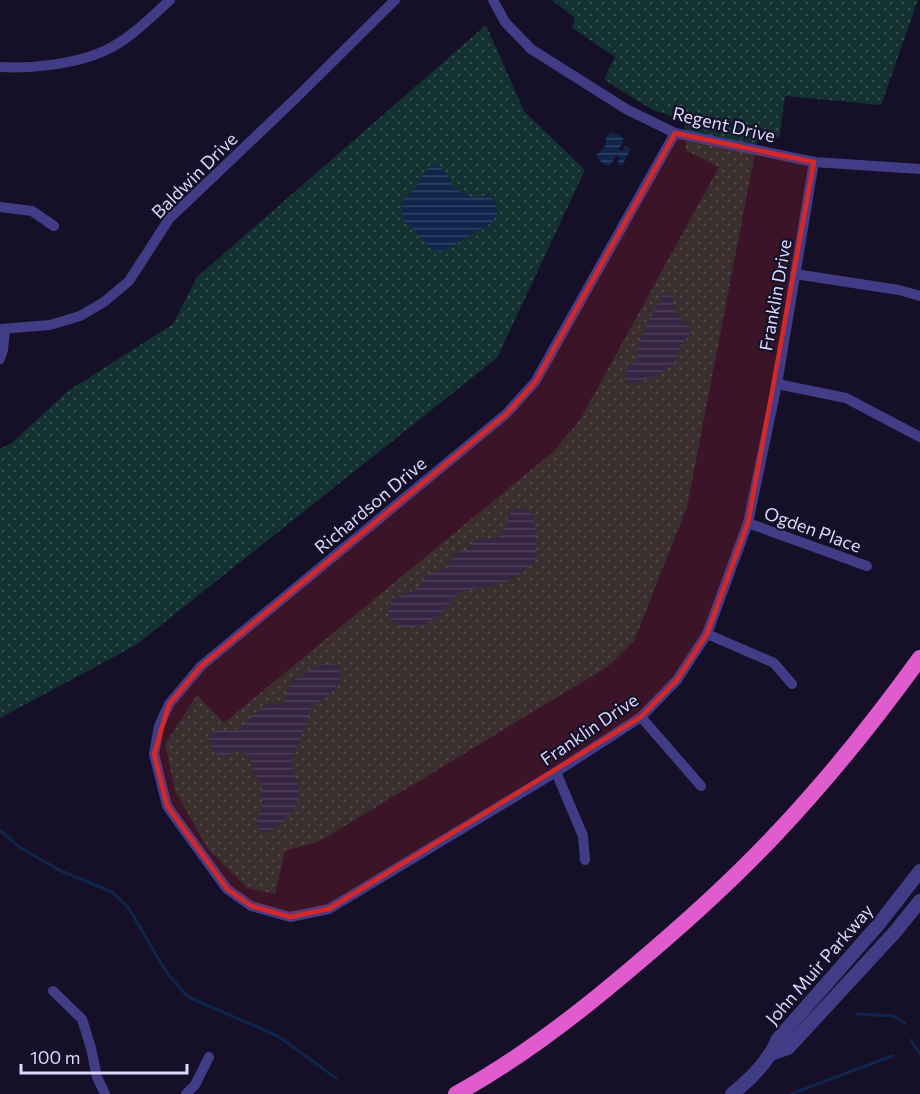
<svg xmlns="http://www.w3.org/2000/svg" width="920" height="1094" font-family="Commissioner,sans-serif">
<defs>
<pattern id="grass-dots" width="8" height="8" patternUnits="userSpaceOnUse" patternTransform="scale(1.5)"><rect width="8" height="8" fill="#133130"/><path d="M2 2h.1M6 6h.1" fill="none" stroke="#354e4f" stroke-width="1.8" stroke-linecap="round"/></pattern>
<pattern id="water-rules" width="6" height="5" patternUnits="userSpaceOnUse" patternTransform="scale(1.5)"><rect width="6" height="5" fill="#10254b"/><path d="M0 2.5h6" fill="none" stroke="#324466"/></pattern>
</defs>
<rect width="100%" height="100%" fill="#151027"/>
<!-- grass -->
<g fill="url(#grass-dots)">
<path d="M552,0h366l-37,105 -96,-9 -6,42 -21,-1 -71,370 -53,134 -27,26 -287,174 -35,10 -10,43 -28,-6 -39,-39 -33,-58 -10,-47 32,-49 27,28 330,-272 26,-31 139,-253 -33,-17 -2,-30 -31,-10 -49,-30 11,-23 -43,-29 3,-10z"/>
<path d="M486,25l38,86 61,59 -88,188 -361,287 -136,73v-269l13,-7 55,-51 105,-67 24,-47z"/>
</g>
<!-- water -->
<g fill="url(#water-rules)">
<path d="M611,133l7,1 5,4v4l-4,7 3,2 3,-5 6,2 -9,18 -5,-2 3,-6 -4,-2 -5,8 -2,2 -6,-2 -6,-7v-3c7,-5 10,-8 9,-17z"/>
<path d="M435,165c1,0 8,4 8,5 5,4 7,11 11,16 8,11 22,15 34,8 2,3 7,8 8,12 5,17 -16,23 -26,29 -10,6 -19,13 -30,17l-11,-5 -20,-22 -5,-3 -2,-7v-11l3,-6 12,-12 12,-20z"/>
<path d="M666,293c9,4 6,12 10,20 3,6 14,11 14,18 0,5 -7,11 -10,15 -2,4 -2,9 -4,13 -7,13 -35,26 -48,24l-4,-6 5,-11 8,-7 1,-12 9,-23 16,-29z"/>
<path d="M523,508c5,2 8,4 10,9 3,8 5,38 1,45 -4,5 -13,11 -18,14 -6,4 -14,8 -21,9 -11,4 -25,2 -35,8 -7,4 -11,12 -16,17 -11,12 -39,26 -52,11 -5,-5 -5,-11 -2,-17 6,-9 19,-10 27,-16 5,-4 6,-10 12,-14 5,-3 11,-4 17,-5l10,-16 9,-3 12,-10 24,-3c7,-13 3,-27 22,-29z"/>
<path d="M325,664h8l6,4c4,17 -6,24 -19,33 -1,0 -7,4 -8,5 -3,4 -4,12 -5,18 -4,10 -9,19 -13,29 -6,13 0,15 3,27 2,7 2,15 0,23 -4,11 -36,46 -41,20l6,-14v-9l-3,-3c5,-9 3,-17 -6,-23 1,-8 -3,-22 -13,-23 -5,0 -10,4 -15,4 -11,2 -15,-10 -17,-20l6,-5 18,1 5,-2 26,-22 5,-2 15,-2c2,-5 3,-10 5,-14 6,-13 25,-20 37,-25z"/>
</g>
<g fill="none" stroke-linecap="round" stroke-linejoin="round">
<!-- stream -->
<g stroke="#10254b" stroke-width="3">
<path d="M0,830l19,17 40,23 53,22 16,15 39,66 21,24 90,39 58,42"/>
<path d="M857,1014l36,2 12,7"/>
<path d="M911,1040l9,14"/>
<path d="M791,1094l101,-38"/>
</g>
<!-- minor -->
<g stroke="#413c85" stroke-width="10">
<path d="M493,0l12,22 26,27 95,60 49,24 139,29 106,7"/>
<path d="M0,67c31,2 76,-3 104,-16 25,-11 46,-33 66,-51"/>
<path d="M675,133l-140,249 -29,32 -305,252 -32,38 -10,22 -5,28 13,52 60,83 24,17 39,11 39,-8 227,-137 85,-55 36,-37 30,-46 41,-111 29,-139 37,-222"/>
<path d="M0,207l32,4 22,15"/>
<path d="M795,274l104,16 21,6"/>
<path d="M0,329l50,-4 30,-9 24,-14 25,-21 40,-62 127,-121 99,-98"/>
<path d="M0,359l3,-9 2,-20"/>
<path d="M777,384l69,14 74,39"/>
<path d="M748,523l119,43"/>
<path d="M707,634l67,29 18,21"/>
<path d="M641,717l60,69"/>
<path d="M556,772l27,64 2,24"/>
<path d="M53,991l29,28 9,29 6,29 8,17"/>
<path d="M186,1094l9,-9 14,-28"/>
</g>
<!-- tertiary -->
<g stroke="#413c85" stroke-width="14">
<path d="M771,1054l17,-6 107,-116 25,-31"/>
<path d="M732,1094c19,-15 37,-33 46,-55l100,-114 42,-54"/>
</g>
<!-- trunk -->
<path stroke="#e05bce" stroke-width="16" d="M456,1094c64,-35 122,-80 177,-127 50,-42 99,-86 143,-133 52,-55 100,-115 144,-176"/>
</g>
<!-- marked area -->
<path fill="#d62828" fill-opacity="0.2" stroke="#d62828" stroke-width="4.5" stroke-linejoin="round" d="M675,133l139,29 -66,361 -41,111 -30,46 -36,37 -312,192 -39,8 -39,-11 -24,-17 -60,-83 -13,-52 15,-50 32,-38 305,-252 29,-32z"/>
<g text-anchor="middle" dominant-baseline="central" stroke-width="4.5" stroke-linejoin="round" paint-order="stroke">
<!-- street labels -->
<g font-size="18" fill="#dcd7fe" stroke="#151027">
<text transform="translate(724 124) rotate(13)">Regent Drive</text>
<text transform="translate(194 175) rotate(-45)">Baldwin Drive</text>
<text transform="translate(775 295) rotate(-80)">Franklin Drive</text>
<text transform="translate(370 505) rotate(-40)">Richardson Drive</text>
<text transform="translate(813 529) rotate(20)">Ogden Place</text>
<text transform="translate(589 729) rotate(-34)">Franklin Drive</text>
<text transform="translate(819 964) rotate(-49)">John Muir Parkway</text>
</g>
</g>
<!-- scale -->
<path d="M21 1064v9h166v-9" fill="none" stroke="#dcd7fe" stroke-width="3"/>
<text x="30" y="1064" font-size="18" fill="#dcd7fe" stroke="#151027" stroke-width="4.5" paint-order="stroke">100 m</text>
</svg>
